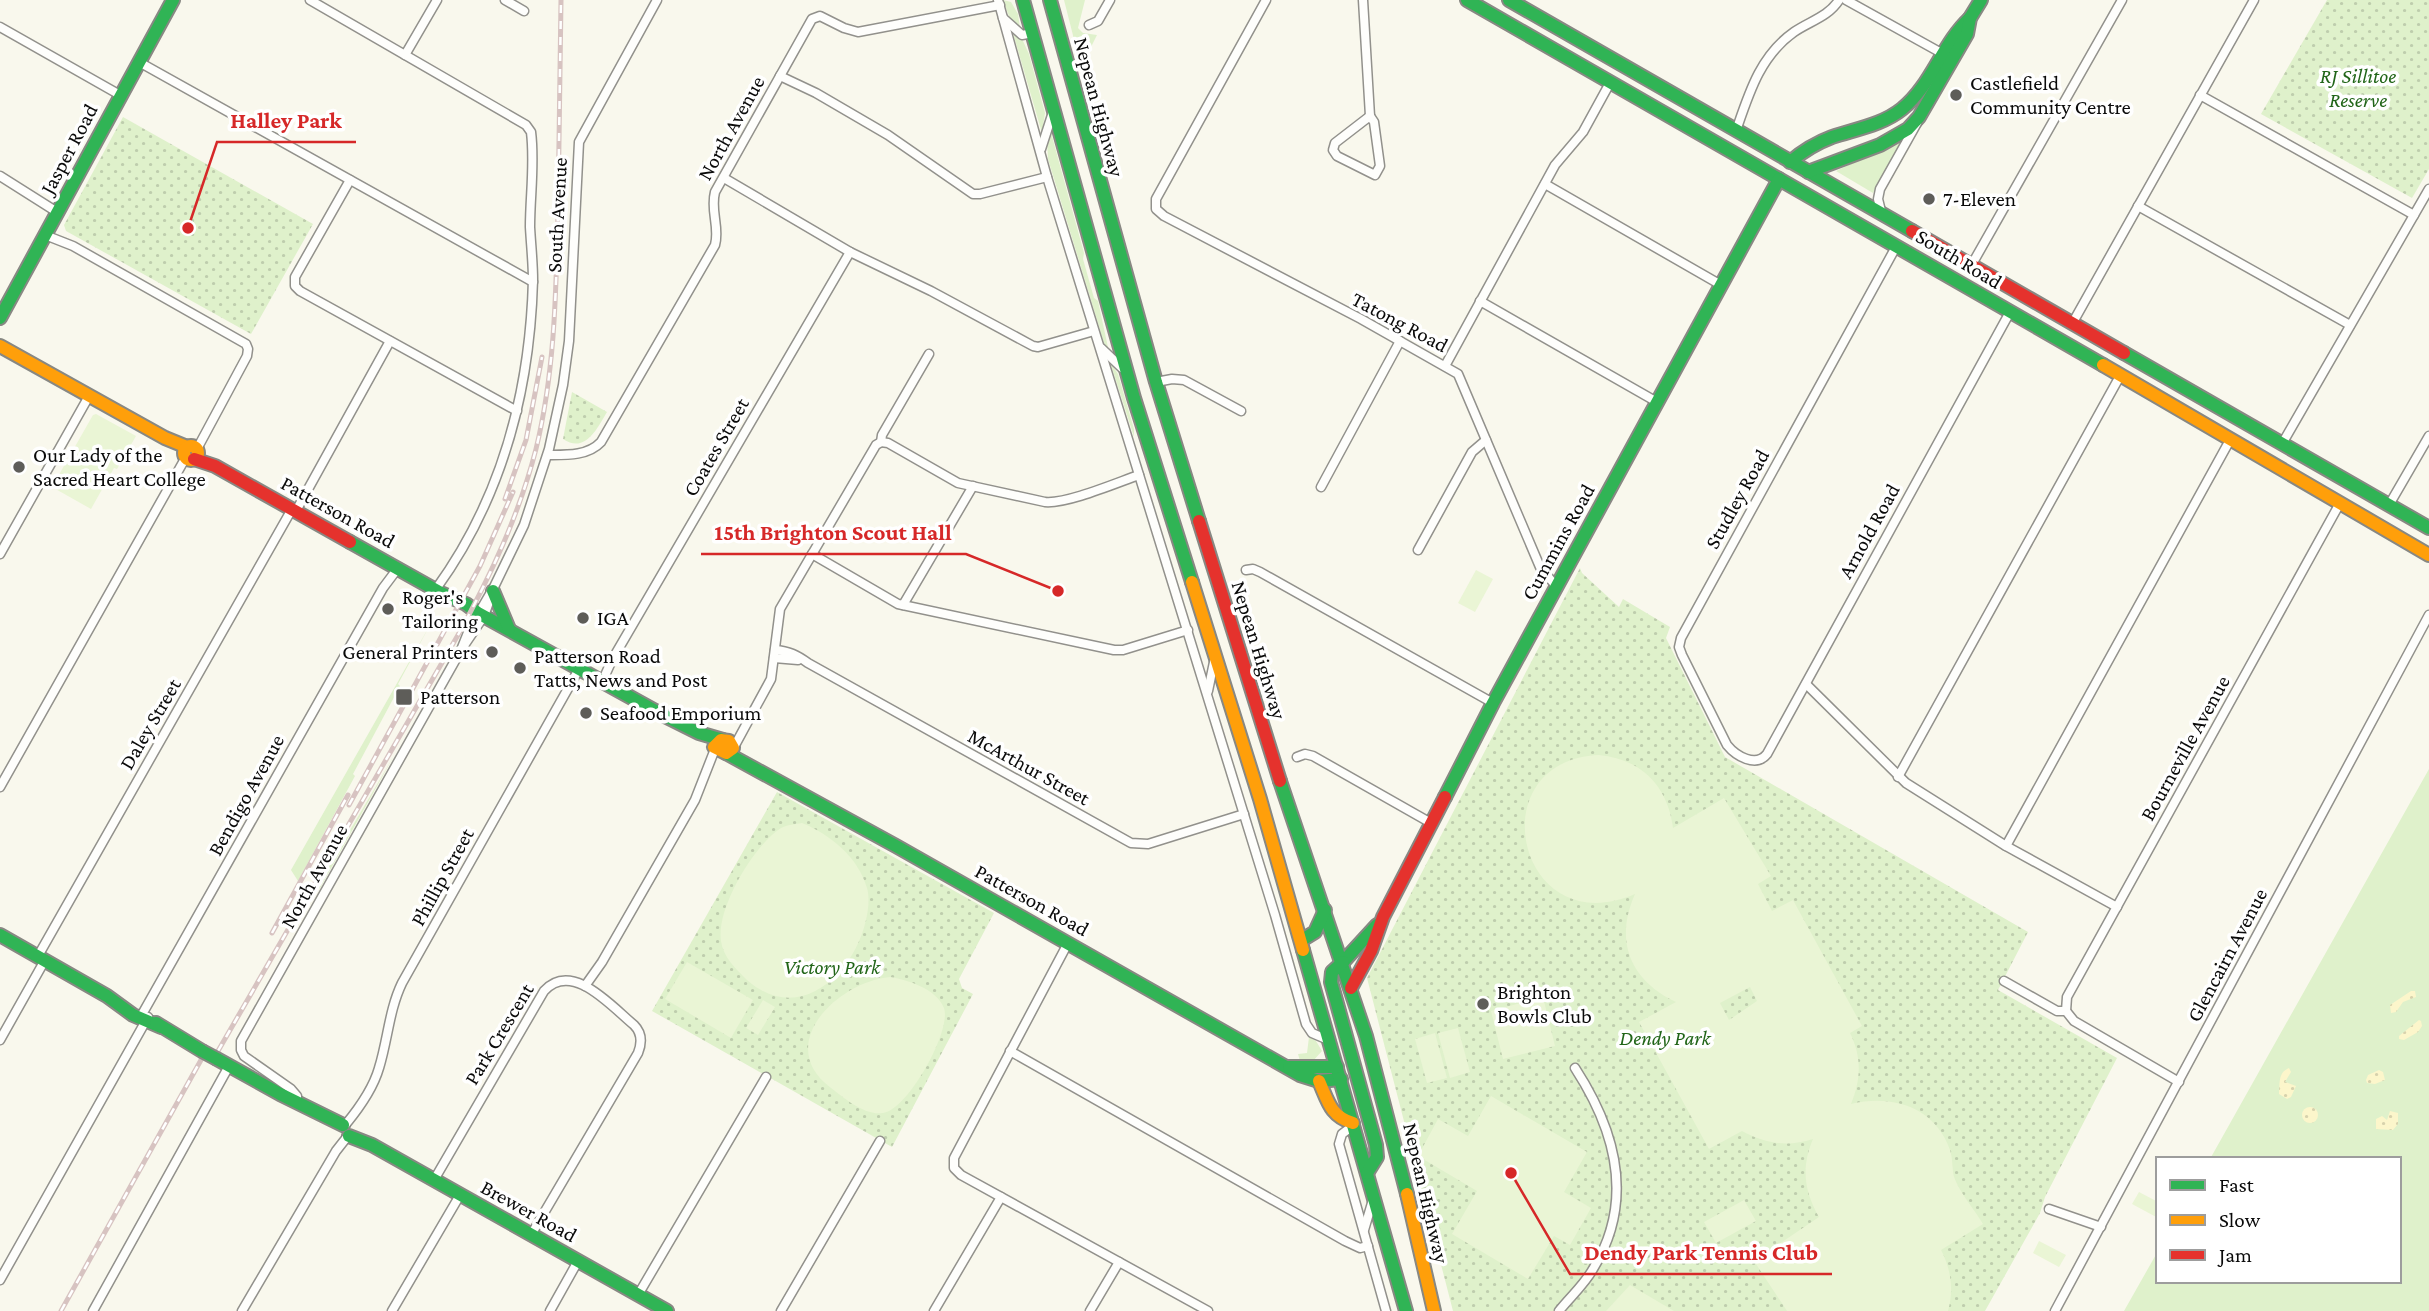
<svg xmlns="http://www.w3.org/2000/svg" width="2429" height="1311" font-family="'Crimson Pro',serif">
<defs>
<pattern id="sand-dots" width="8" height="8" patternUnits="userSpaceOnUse" patternTransform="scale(1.75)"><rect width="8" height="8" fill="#fcf6cb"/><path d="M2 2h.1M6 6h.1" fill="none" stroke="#d7d2ad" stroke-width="1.8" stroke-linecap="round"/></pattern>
<pattern id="park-dots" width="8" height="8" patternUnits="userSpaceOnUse" patternTransform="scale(1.75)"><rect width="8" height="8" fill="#dff1cb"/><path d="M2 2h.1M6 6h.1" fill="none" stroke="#becdad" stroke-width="1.8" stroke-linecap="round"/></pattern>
</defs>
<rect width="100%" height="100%" fill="#f9f8ed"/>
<!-- grass -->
<g fill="#dff1cb">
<path d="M1003,0l8,2 7,12 2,14 -10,-9z"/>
<path d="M1064,0h21l-7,28 5,5 14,2 -8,16 -11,4z"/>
<path d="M1012,30l11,11 6,13 16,59 -3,20z"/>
<path d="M1050,129l34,124 -1,6 11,39 4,3 11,51 -5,-9 -56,-184 -1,-19z"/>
<path d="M1904,139c-1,7 -25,43 -31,54l-37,-22z"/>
<path d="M1110,362l8,12 16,55v8z"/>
<path d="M430,625l-32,59 2,2 -47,88 2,2 -57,105 -7,-11z"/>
<path d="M395,754l-75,134 -6,3z"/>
<path d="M2429,769v542h-305l34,-60v30h241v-122h-189z"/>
<path d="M1309,1037l7,4 6,10 -9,10h-13l-2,-7 9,-1z"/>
</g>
<!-- sand -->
<g fill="url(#sand-dots)">
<path d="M2411,991h4l1,6 -13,5 -7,10 -5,1 -1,-8z"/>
<path d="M2419,1020l2,1 1,5 -4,6 -14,8 -5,-1v-3z"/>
<path d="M2289,1068l2,4 -6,10 11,4 -5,11 -4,2 -8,-5c1,-11 -1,-22 10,-26z"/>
<path d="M2379,1070l4,2 2,8 -10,4 -8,-1 -1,-3 2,-5z"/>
<circle cx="2310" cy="1115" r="8"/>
<path d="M2390,1111l8,2v11l-5,6 -17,-1v-10l6,-3 5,4z"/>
</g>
<!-- park -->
<g fill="url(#park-dots)">
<path d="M2327,0h102v169l-17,29 -151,-84z"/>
<path d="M123,117l190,107 -62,110 -185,-103 -2,-6z"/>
<path d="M572,392l35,20c-10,17 -22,42 -44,27z"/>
<path d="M1580,568l2,5 37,34 4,-8 47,28 -4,11 59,119 303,175 -30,58 119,68 -72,139 -5,16 -55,98h-532l-86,-333z"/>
<path d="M777,792l217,121 -35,66 3,9 11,6 -81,153 -240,-136z"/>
</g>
<!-- pitch -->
<g fill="#eaf5d5" fill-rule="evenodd">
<path d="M96,414l40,22 -19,33 -3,-1 -23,41 -39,-22 41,-72z"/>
<path d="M1476,570l17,9 -18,33 -17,-9z"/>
<path d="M1599,755c43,4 69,32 74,73l51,-30 47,78 -13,8 14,27 21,-11 69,126 -12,7c12,24 11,47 1,71 41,-10 84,3 99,46 3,9 2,19 4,27 6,16 20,32 29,47l-42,26c10,19 13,40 7,61h-161l-33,-50 65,-44c-15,-26 -18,-50 -6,-78 -25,8 -47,5 -71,-8l-33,18 -70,-127 37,-20c-46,-22 -62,-61 -41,-108 -118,51 -158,-134 -36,-139zM1750,987l7,14 -28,19 -9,-17z"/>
<path d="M802,823c29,12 56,34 65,65 3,10 1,23 -1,32 -12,54 -67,106 -119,60 -11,-11 -24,-23 -26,-39 -5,-33 33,-96 60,-113 6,-3 15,-4 21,-5z"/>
<path d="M687,962l66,38 -22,38 -66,-39z"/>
<path d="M890,977c17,3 46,11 54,31 8,22 -36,102 -61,105 -18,3 -39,-15 -52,-25 -58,-43 6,-106 59,-111z"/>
<path d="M1543,997l12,49 -52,13 -12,-48z"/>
<path d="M763,1000l12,7 -17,28 -12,-7z"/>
<path d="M1458,1028l12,44 -20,6 -12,-45z"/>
<path d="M1435,1033l12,45 -20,5 -12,-44z"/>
<path d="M1491,1096l96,56 -23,40 27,16 -21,37 -16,-9 -26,43 -76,-45 25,-43 -59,-35 20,-37 30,17z"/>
<path d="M2139,1192l19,10v16l-26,-14z"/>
<path d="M1744,1200l12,21 -40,22 -12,-21z"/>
<path d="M2039,1241l27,14 -7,12 -26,-14z"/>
<path d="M1630,1285l44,26h-68z"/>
</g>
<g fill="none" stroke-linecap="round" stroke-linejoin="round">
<defs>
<g id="street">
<path d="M310,0l216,125 5,7c4,31 -1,64 -1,95 1,18 3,36 3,53 -3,112 -31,218 -97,309"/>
<path d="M505,0l19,11"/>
<path d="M998,0l49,177 228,738 31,109 6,9 14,6"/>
<path d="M1266,0l-110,199v10l8,7 197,103 97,55 82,193 16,19"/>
<path d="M1363,0l7,116"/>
<path d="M1846,0l99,55"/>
<path d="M1003,18l19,17 11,-2"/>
<path d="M1089,25l9,-4 12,-21"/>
<path d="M0,27l120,68"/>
<path d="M405,55l32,-55"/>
<path d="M139,62l394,220"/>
<path d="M780,76l36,17 72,42 85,59h7l67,-17"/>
<path d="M2200,95l214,120"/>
<path d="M1370,116l4,6 6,44 -5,9 -38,-19 -4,-6 2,-7z"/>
<path d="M1736,131c13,-38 24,-75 58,-99 16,-11 34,-15 45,-32"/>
<path d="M1041,149l12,-37"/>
<path d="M0,176l57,36"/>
<path d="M724,178l126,74 81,39 102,55 5,1 56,-16"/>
<path d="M350,180l-55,97v9l5,5 217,120"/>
<path d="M1545,184l176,101"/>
<path d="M2138,206l212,119"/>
<path d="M1882,215l-4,-16 2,-10 37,-66"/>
<path d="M45,235l28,11 173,98 2,5 -1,7 -50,93"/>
<path d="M1897,245l-216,393 -2,9 3,8 45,90c9,11 29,23 40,9l243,-442"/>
<path d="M1971,266l151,-266"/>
<path d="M1480,301l177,101"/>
<path d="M2072,324l182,-324"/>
<path d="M1101,348l21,20"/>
<path d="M1445,366l110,-201 28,-33 28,-51"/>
<path d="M1156,382l16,-3 12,1 57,31"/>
<path d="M881,442l7,1 70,40 87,19c22,2 71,-19 94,-27"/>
<path d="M2282,444l147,-255"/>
<path d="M548,455c18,0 40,1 53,-13l114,-197c5,-18 -5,-34 0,-53l97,-173 8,-3 24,12 14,4 142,-27"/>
<path d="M1321,487l79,-146"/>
<path d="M2389,505l40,-69"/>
<path d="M296,511l94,-170"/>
<path d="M1418,550l54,-98 14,-12"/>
<path d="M0,554l89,-158"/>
<path d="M812,554l86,50 216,46h9l65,-20"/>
<path d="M1246,570l7,-1 7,3 233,131"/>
<path d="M903,605l70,-119"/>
<path d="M461,650l8,-20 25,-43 30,-62 25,-76 14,-64 6,-44 10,-199 78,-142"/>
<path d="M775,650c14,1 22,5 33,13l323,180 17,1 96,-30"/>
<path d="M774,658l24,2"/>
<path d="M602,682l10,-22 238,-408"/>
<path d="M1806,684l100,99 100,63 111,61"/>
<path d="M1208,691l6,-29"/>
<path d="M734,747l37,-68 9,-70 96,-164 5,-3 1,-7 47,-81"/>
<path d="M1297,757l8,-3 8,2 118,67"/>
<path d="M1898,777l222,-401"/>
<path d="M0,787l186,-330"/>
<path d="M2006,846l224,-406"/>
<path d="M1068,943l-114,215v10l7,7 247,136"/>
<path d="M38,956l254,-447"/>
<path d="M2004,981l53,30h9l8,10 105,61"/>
<path d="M585,986l17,-24 93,-162 20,-51"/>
<path d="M2066,1011l1,-14 273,-494"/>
<path d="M140,1018l243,-430 15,-20"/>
<path d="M0,1040l45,-80"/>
<path d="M1010,1051l335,190 15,7 8,-2"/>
<path d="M297,1102v-6l-6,-7 -47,-33 -3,-6v-9l220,-391 23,-34 8,-22"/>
<path d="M346,1124c14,-17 27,-35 33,-56 9,-29 10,-58 23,-85l177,-314"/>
<path d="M1354,1125l-12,9 -3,10 47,167"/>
<path d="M434,1180l110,-189c28,-31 67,15 90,34 8,8 8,18 4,28l-107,182"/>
<path d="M2049,1209l52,18"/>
<path d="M1364,1230l8,-27"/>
<path d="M0,1280l148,-263"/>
<path d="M638,1295l128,-218"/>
<path d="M93,1311l136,-245"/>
<path d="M242,1311l94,-160 11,-14"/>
<path d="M392,1311l68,-116"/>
<path d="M550,1311l28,-50"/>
<path d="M781,1311l99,-170"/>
<path d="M934,1311l67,-114"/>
<path d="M1090,1311l29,-49"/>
<path d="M1559,1311c11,-14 25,-26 34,-42 42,-68 23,-138 -18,-201"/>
<path d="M2055,1311l374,-696"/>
</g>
<g id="fast">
<path d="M1023,0l111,398 58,184"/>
<path d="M1050,0l106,382 43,139"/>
<path d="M1467,0l636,365"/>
<path d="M1509,0l403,231"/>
<path d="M1790,162c13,-11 26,-19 42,-25 24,-8 50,-12 70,-28 30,-24 40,-65 68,-91"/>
<path d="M1808,172l72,-27 28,-16 11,-12 48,-83 3,-16 11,-18"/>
<path d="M0,318l173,-318"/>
<path d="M2124,353l305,175"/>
<path d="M350,542l91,51 25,11 12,9 181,100 40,20 24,7"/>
<path d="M493,591l16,38"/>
<path d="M726,753l170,93 404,229 19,6 22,-2"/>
<path d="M1280,781l86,255 41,158"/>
<path d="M1445,797l48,-94 286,-524"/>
<path d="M0,935l107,61 26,19 28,12"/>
<path d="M1302,940l13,-8 10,-22"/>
<path d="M1303,950l103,361"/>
<path d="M1343,962l34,-37"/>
<path d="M1343,962l-11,10 -1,10 45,163 1,12 -10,16"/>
<path d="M156,1023l46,28"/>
<path d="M217,1059l63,35 63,31"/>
<path d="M1289,1067h48"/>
<path d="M349,1136l23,9 295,166"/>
</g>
<g id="slow">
<path d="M0,346l165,92 22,9"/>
<path d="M2103,365l326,190"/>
<circle cx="191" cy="453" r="7"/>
<path d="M1192,582l68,217 43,151"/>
<path d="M721,740l8,1 4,7 -7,5 -12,-6z"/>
<path d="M1319,1081c9,20 11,35 34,42"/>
<path d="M1407,1194l27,117"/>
</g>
<g id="jam">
<path d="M1912,231l212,122"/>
<path d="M194,459l21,7 135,76"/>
<path d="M1199,521l81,260"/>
<path d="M1351,988l20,-37 12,-34 62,-120"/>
</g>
</defs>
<!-- street casing -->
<use href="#street" stroke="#92918c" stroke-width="11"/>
<!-- fast casing -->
<use href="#fast" stroke="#888883" stroke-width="16"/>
<!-- slow casing -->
<use href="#slow" stroke="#888883" stroke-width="16"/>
<!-- jam casing -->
<use href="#jam" stroke="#888883" stroke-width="16"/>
<!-- street -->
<use href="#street" stroke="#fefefc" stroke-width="8"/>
<!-- fast -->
<use href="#fast" stroke="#30b455" stroke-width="12"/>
<!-- slow -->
<use href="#slow" stroke="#ff9f0a" stroke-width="12"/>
<!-- jam -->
<use href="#jam" stroke="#e5322d" stroke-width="12"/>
<defs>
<g id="rail">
<path d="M505,499l21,-59 16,-83"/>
<path d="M349,805l131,-239 33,-74"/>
<path d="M272,933l76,-138"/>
<path d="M218,1051l240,-416c33,-60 61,-120 78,-186 19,-78 20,-157 22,-237 1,-71 2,-141 3,-212"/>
<path d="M61,1311l140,-251"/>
</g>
</defs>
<!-- rail casing -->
<use href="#rail" stroke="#d7c3c1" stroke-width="5"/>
<!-- rail -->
<use href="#rail" stroke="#fff" stroke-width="2.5" stroke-dasharray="8" stroke-linecap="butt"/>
<defs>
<path id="fast-bridge" d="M202,1051l15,8"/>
</defs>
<!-- fast-bridge casing -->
<use href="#fast-bridge" stroke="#888883" stroke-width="16" stroke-linecap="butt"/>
<!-- fast-bridge -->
<use href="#fast-bridge" stroke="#30b455" stroke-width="12"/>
</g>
<!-- markers -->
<g fill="#5e5d59" stroke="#fff" stroke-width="2.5">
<circle cx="1956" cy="95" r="7"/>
<circle cx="1929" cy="199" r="7"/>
<circle cx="19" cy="467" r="7"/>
<circle cx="388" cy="609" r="7"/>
<circle cx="583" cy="618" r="7"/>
<circle cx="492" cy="652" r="7"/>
<circle cx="520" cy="668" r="7"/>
<rect x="395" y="688" width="18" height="18" rx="3.5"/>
<circle cx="586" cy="713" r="7"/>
<circle cx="1483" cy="1004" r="7"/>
</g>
<g text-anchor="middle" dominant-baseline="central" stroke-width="7" stroke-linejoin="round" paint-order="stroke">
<!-- park labels -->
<g font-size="21" font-style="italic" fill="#216518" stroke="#fff">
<text x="2358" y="76">RJ Sillitoe<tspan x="2358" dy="24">Reserve</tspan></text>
<text x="832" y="967">Victory Park</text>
<text x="1665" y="1038">Dendy Park</text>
</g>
<!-- poi labels -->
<g font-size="21" fill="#0a0a0a" stroke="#fff" text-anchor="start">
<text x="1970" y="83">Castlefield<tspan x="1970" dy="24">Community Centre</tspan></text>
<text x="1943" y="199">7-Eleven</text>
<text x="33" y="455">Our Lady of the<tspan x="33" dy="24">Sacred Heart College</tspan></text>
<text x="402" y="597">Roger's<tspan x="402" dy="24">Tailoring</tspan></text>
<text x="597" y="618">IGA</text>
<text x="478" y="652" text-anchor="end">General Printers</text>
<text x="534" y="656">Patterson Road<tspan x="534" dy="24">Tatts, News and Post</tspan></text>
<text x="420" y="697">Patterson</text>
<text x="600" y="713">Seafood Emporium</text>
<text x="1497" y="992">Brighton<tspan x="1497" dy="24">Bowls Club</tspan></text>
</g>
<!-- street labels -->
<g font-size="21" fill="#0a0a0a" stroke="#fff">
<text transform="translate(1099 107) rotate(75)">Nepean Highway</text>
<text transform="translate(731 128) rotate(-61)">North Avenue</text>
<text transform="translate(69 149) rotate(-62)">Jasper Road</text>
<text transform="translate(557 215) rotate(-87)">South Avenue</text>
<text transform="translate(1959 259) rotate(31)">South Road</text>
<text transform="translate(1400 322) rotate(28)">Tatong Road</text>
<text transform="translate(716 447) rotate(-60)">Coates Street</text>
<text transform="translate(1737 499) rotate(-61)">Studley Road</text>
<text transform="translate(338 512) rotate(29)">Patterson Road</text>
<text transform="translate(1869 531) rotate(-61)">Arnold Road</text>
<text transform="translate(1558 542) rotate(-61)">Cummins Road</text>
<text transform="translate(1259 650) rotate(73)">Nepean Highway</text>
<text transform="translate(150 724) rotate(-60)">Daley Street</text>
<text transform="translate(2185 748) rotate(-61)">Bourneville Avenue</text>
<text transform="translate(1029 767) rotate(29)">McArthur Street</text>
<text transform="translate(246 795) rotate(-61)">Bendigo Avenue</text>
<text transform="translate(314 876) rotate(-61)">North Avenue</text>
<text transform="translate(442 877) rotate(-61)">Phillip Street</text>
<text transform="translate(1032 900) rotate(29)">Patterson Road</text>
<text transform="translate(2227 955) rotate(-62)">Glencairn Avenue</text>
<text transform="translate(499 1034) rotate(-59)">Park Crescent</text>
<text transform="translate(1426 1193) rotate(77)">Nepean Highway</text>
<text transform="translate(529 1211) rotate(29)">Brewer Road</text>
</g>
</g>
<!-- callouts -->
<path fill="none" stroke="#d62828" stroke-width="2.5" d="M188 228L217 142H356M1058 591L966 554H701M1511 1173L1570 1274H1832"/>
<g fill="#d62828" stroke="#fff" stroke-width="2.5">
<circle cx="188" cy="228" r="7"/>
<circle cx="1058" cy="591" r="7"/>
<circle cx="1511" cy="1173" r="7"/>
</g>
<g font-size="23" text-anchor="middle" font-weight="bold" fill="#d62828" stroke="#fff" stroke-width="7" stroke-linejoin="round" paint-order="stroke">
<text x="286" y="128">Halley Park</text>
<text x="833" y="540">15th Brighton Scout Hall</text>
<text x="1701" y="1260">Dendy Park Tennis Club</text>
</g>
<!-- legend -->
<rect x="2156" y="1157" width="245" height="126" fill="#ffffff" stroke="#9d9d9d" stroke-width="2"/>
<rect x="2170" y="1180" width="35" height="10" fill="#30b455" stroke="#9d9d9d" stroke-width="2"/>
<text x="2219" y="1192" font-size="21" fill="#0a0a0a">Fast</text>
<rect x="2170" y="1215" width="35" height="10" fill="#ff9f0a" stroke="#9d9d9d" stroke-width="2"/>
<text x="2219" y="1227" font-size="21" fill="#0a0a0a">Slow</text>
<rect x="2170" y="1250" width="35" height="10" fill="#e5322d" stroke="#9d9d9d" stroke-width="2"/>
<text x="2219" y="1262" font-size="21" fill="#0a0a0a">Jam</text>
</svg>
